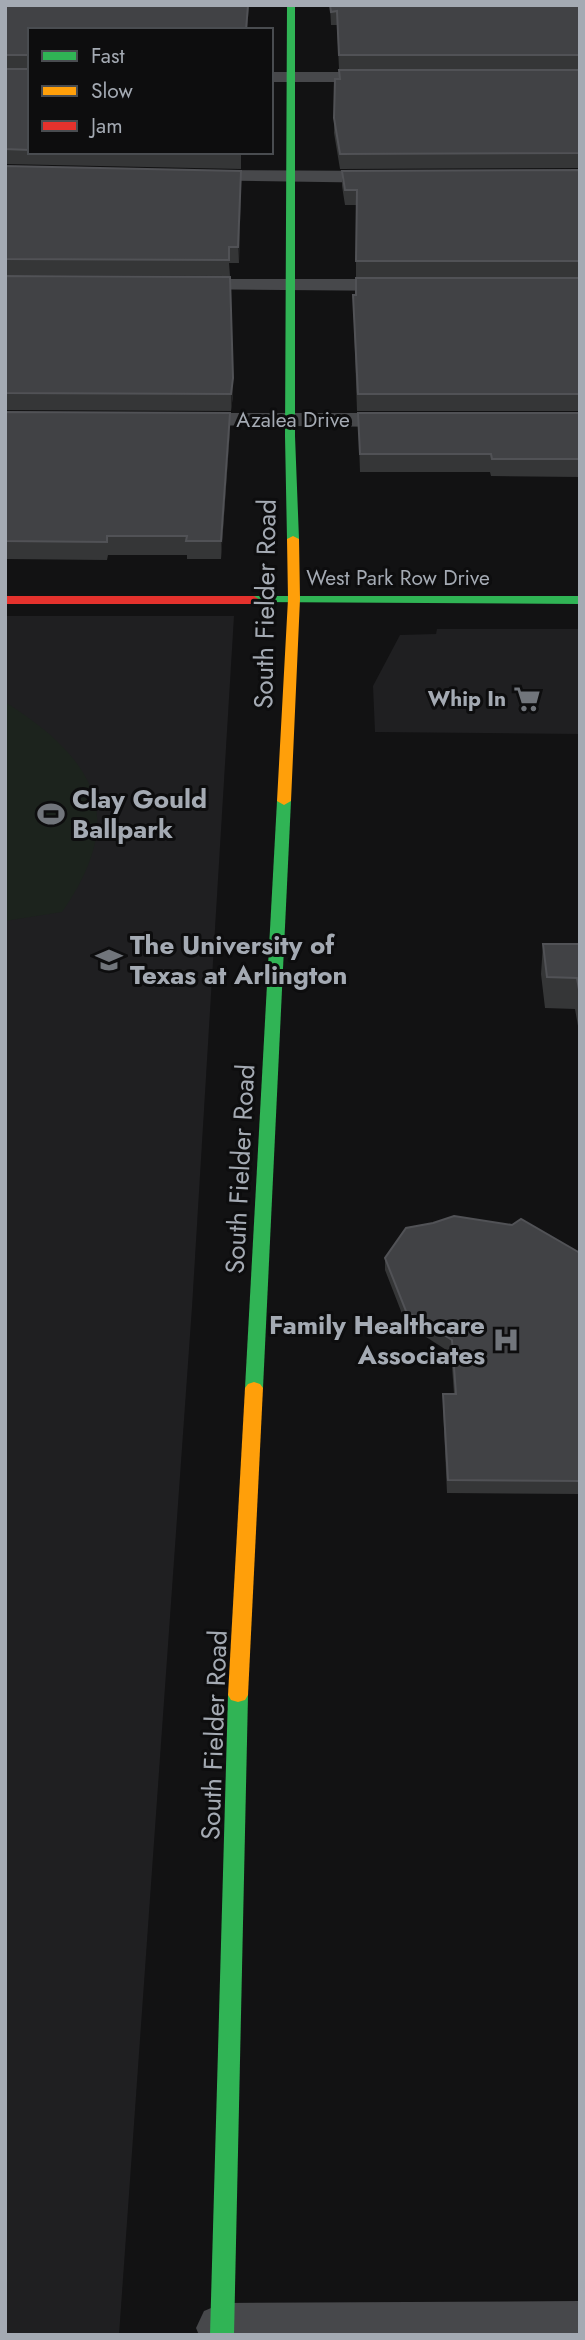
<svg xmlns="http://www.w3.org/2000/svg" width="585" height="2340" font-family="Jost,sans-serif">
<rect width="100%" height="100%" fill="#121213"/>
<!-- built -->
<g fill="#1f1f21">
<path d="M5,616h229l-42,691 -73,1028h-114z"/>
<path d="M437,629h143v105l-205,-2 -2,-46 27,-51 36,-1z"/>
</g>
<!-- green -->
<path fill="#1c231d" d="M5,702c90,57 124,114 57,210l-57,9z"/>
<g fill="none" stroke-linecap="round" stroke-linejoin="round">
<!-- street -->
<g fill="#47484b" fill-rule="evenodd">
<path d="M271,72h116l9,5 -9,5h-116z"/>
<path d="M194,170l196,1 10,6 -10,6 -203,-3 -3,-4 3,-4z"/>
<path d="M184,279h220l7,2 3,4 -3,4 -7,2 -227,-2 -3,-4 3,-4z"/>
<path d="M184,413h220l8,2 4,5 -4,5 -8,2 -228,-2 -4,-5 4,-5z"/>
<path d="M580,2301v34h-381l-3,-7 8,-17 19,-8z"/>
</g>
<!-- fast -->
<g fill="#30b455" fill-rule="evenodd">
<path d="M287,5h8v431l4,103 -6,3 -6,-3 -2,-103z"/>
<path d="M254,596h326v8l-330,-2v-4z"/>
<path d="M284,797l7,4 -28,587 -3,4h-12l-3,-4 32,-587z"/>
<path d="M238,1688l7,2 3,5 -14,640h-24l18,-640 3,-5z"/>
</g>
<!-- slow -->
<g fill="#ff9f0a" fill-rule="evenodd">
<path d="M293,536l6,3 1,60 -9,202 -7,4 -7,-4 11,-202 -1,-60z"/>
<path d="M254,1382l6,2 3,4 -15,307 -3,5 -7,2 -7,-2 -3,-5 17,-307 3,-4z"/>
</g>
<!-- jam -->
<path fill="#e5322d" fill-rule="evenodd" d="M5,596h249l6,4 -6,4h-249z"/>
</g>
<!-- wall -->
<g fill="#353637">
<path d="M5,5h244l-2,25h-217v122h216v1h-5v16l-236,-5z"/>
<path d="M330,5h250v64h-241l-2,-44h-6z"/>
<path d="M580,70v98l-240,1 -6,-36 1,-54z"/>
<path d="M5,166l236,20 -2,77h-10l1,13 -225,-1z"/>
<path d="M580,170v107h-224v-72h-11l-3,-19v-15z"/>
<path d="M5,276l225,1 3,118 -2,16 -226,-1z"/>
<path d="M580,278v133h-223l-4,-116z"/>
<path d="M5,412l225,1v17l-9,129h-34v-4h-79l-1,5 -102,-1z"/>
<path d="M358,413h222v64l-89,-1 -1,-4h-130z"/>
<path d="M543,944h37v82h-2l-3,-17 -30,-1 -4,-34z"/>
<path d="M580,1253v241l-133,-1 -4,-86v-13h11l-3,-41 -45,-29 -21,-54v-12z"/>
</g>
<!-- shaded-wall -->
<g fill="#222223">
<path d="M248,5h1l-2,25h-1z"/>
<path d="M241,171v15l-2,77 -1,-16z"/>
<path d="M233,378v17l-2,16v-17z"/>
<path d="M230,413v17l-9,129v-18z"/>
</g>
<!-- building -->
<g fill="#414245" stroke="#515256" stroke-width="2">
<path d="M5,5h243l-2,25h-216v25h-25z"/>
<path d="M330,5h250v50h-241l-2,-44 -6,1z"/>
<path d="M5,69h25v81l-25,-1z"/>
<path d="M339,70h241v83l-240,1 -6,-36 1,-39h5z"/>
<path d="M174,152h67v1z"/>
<path d="M5,166l236,5 -3,76h-9v13l-224,-1z"/>
<path d="M580,170v91h-224l1,-71h-12l-3,-19z"/>
<path d="M5,276l225,1 3,101 -2,16 -226,-1z"/>
<path d="M356,278h224v116h-222l-5,-99h3z"/>
<path d="M5,412l225,1 -9,128h-35l1,-5h-80v6l-102,-1z"/>
<path d="M358,413h222v46h-88l-1,-5h-131z"/>
<path d="M543,944h37v51l-3,-17 -30,-1z"/>
<path d="M454,1216l58,9 9,-6 59,34v228l-132,-1 -5,-86h13l-4,-54 -46,-29 -21,-53 21,-30 27,-5z"/>
</g>
<!-- icons -->
<defs>
<symbol id="supermarket-bare" viewBox="-9 -9 18 18"><path d="M-6-5.5h2.5l.6 2H6L4.5 2H-2.5L-4.4-4H-6ZM-1.5 3.2a1.3 1.3 0 1 0 .1 0ZM3 3.2a1.3 1.3 0 1 0 .1 0Z" fill="#71757b" stroke="#0d0d0e" stroke-width="2.5" paint-order="stroke"/></symbol>
<symbol id="stadium-bare" viewBox="-9 -9 18 18"><path d="M0-5a6.5 5 0 1 0 0 10a6.5 5 0 1 0 0-10ZM-3.5-1.8h7v3.6h-7Z" fill="#71757b" stroke="#0d0d0e" stroke-width="2.5" paint-order="stroke"/></symbol>
<symbol id="university-bare" viewBox="-9 -9 18 18"><path d="M0-5L7-2L0 1L-7-2ZM-4 1L0 2.5L4 1V4Q0 6-4 4Z" fill="#71757b" stroke="#0d0d0e" stroke-width="2.5" paint-order="stroke"/></symbol>
<symbol id="hospital-bare" viewBox="-9 -9 18 18"><path d="M-5-5h3v3.5h4V-5h3V5h-3V1.5h-4V5h-3Z" fill="#71757b" stroke="#0d0d0e" stroke-width="2.5" paint-order="stroke"/></symbol>
</defs>
<g fill-rule="evenodd">
<use href="#supermarket-bare" x="508" y="680" width="38" height="38"/>
<use href="#stadium-bare" x="32" y="795" width="38" height="38"/>
<use href="#university-bare" x="90" y="941" width="38" height="38"/>
<use href="#hospital-bare" x="487" y="1321" width="38" height="38"/>
</g>
<g text-anchor="middle" dominant-baseline="central" stroke-width="6" stroke-linejoin="round" paint-order="stroke">
<!-- far-street labels -->
<g font-size="21" fill="#a4aab3" stroke="#0d0d0e">
<text x="293" y="420">Azalea Drive</text>
<text x="398" y="578">West Park Row Drive</text>
</g>
<!-- far-poi labels -->
<g font-size="21" font-weight="bold" fill="#a4aab3" stroke="#0d0d0e" text-anchor="end">
<text x="506" y="699">Whip In</text>
</g>
<!-- street labels -->
<g font-size="26" fill="#a4aab3" stroke="#0d0d0e">
<text transform="translate(265 604) rotate(-89)">South Fielder Road</text>
<text transform="translate(240 1169) rotate(-87)">South Fielder Road</text>
<text transform="translate(214 1735) rotate(-88)">South Fielder Road</text>
</g>
<!-- poi labels -->
<g font-size="26" font-weight="bold" fill="#a4aab3" stroke="#0d0d0e" text-anchor="start">
<text x="72" y="799">Clay Gould<tspan x="72" dy="30">Ballpark</tspan></text>
<text x="130" y="945">The University of<tspan x="130" dy="30">Texas at Arlington</tspan></text>
<text x="485" y="1325" text-anchor="end">Family Healthcare<tspan x="485" dy="30">Associates</tspan></text>
</g>
</g>
<!-- border -->
<rect width="585" height="2340" fill="none" stroke="#a4aab3" stroke-width="14"/>
<!-- legend -->
<rect x="28" y="28" width="245" height="126" fill="#0d0d0e" stroke="#494c50" stroke-width="2"/>
<rect x="42" y="51" width="35" height="10" fill="#30b455" stroke="#494c50" stroke-width="2"/>
<text x="91" y="63" font-size="21" fill="#a4aab3">Fast</text>
<rect x="42" y="86" width="35" height="10" fill="#ff9f0a" stroke="#494c50" stroke-width="2"/>
<text x="91" y="98" font-size="21" fill="#a4aab3">Slow</text>
<rect x="42" y="121" width="35" height="10" fill="#e5322d" stroke="#494c50" stroke-width="2"/>
<text x="91" y="133" font-size="21" fill="#a4aab3">Jam</text>
</svg>
